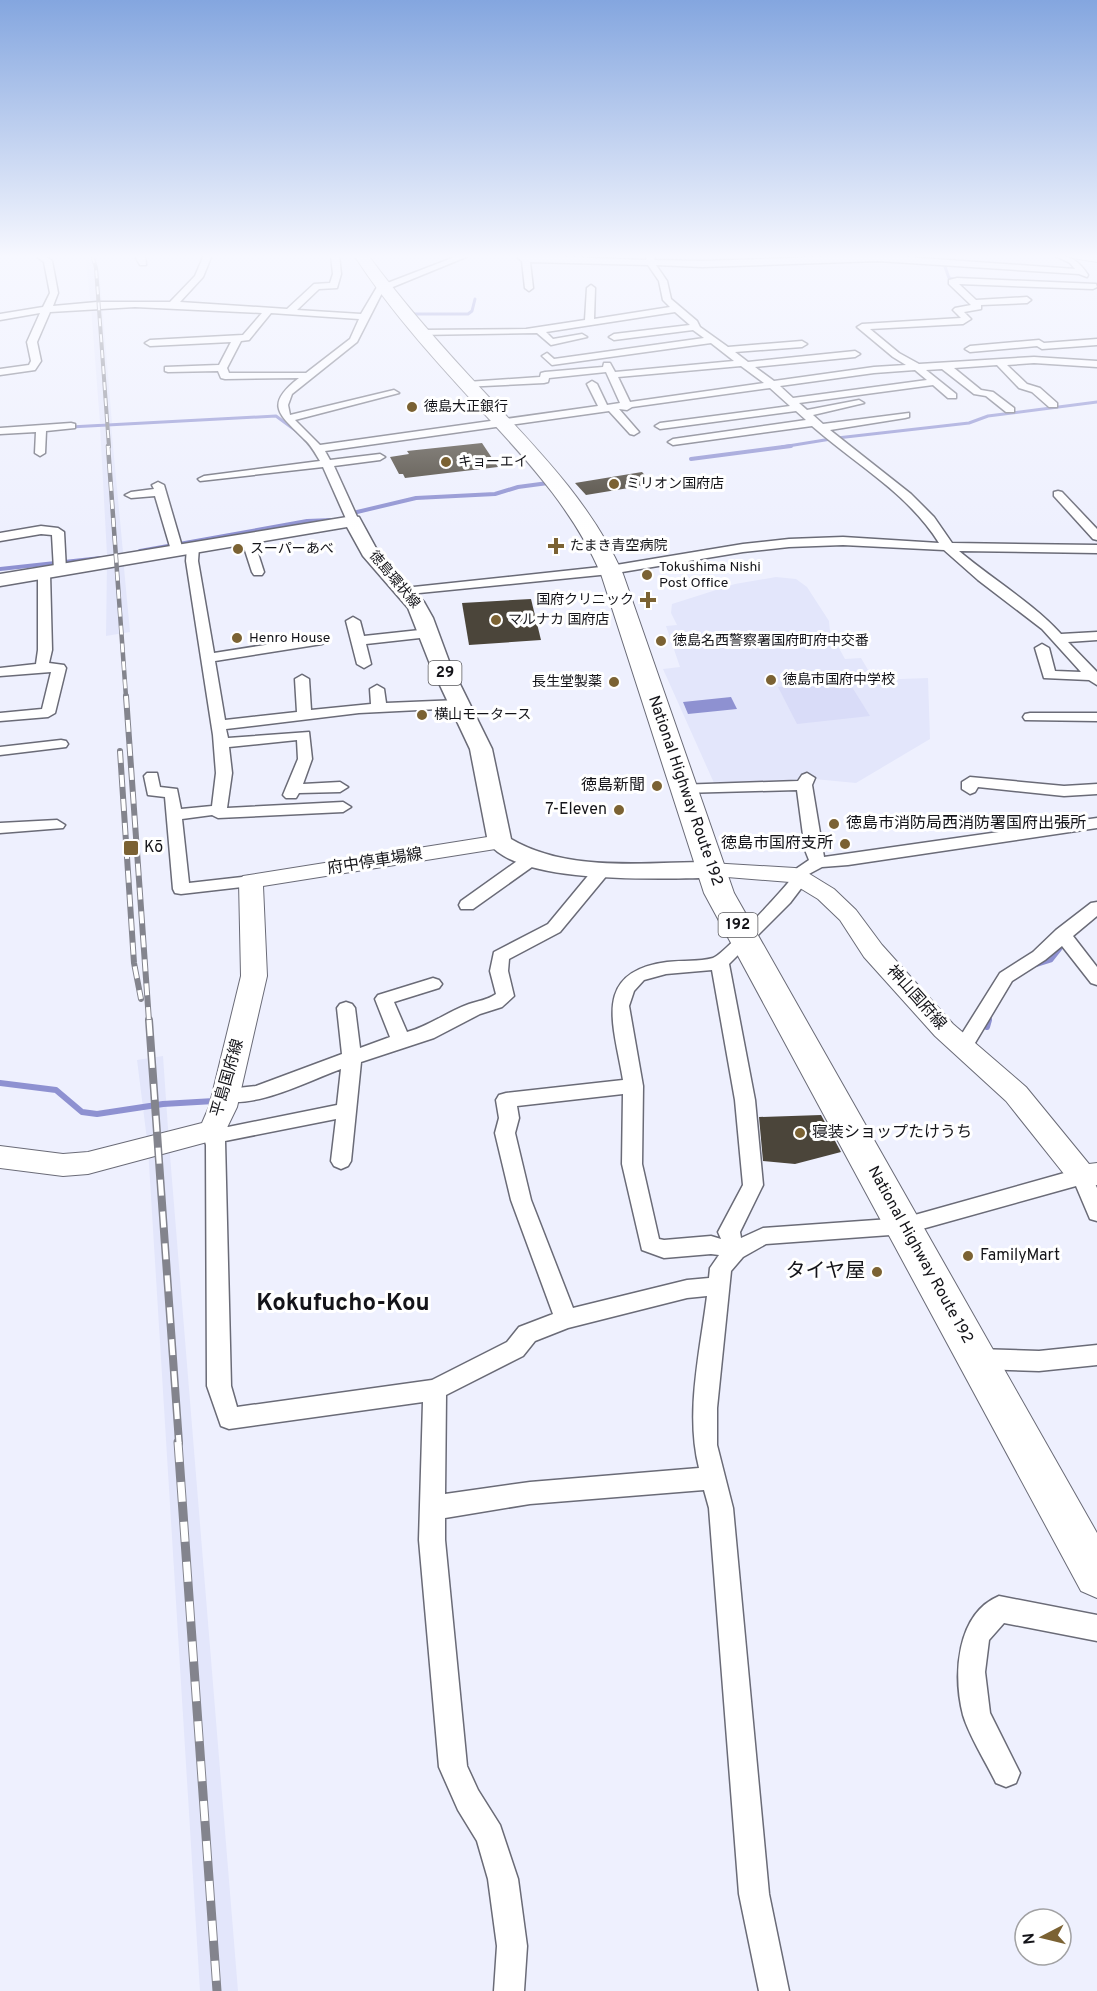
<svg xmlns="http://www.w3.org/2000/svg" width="1097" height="1991" font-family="Overpass,'Noto Sans JP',sans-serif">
<rect width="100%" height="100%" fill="#eef0fe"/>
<!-- built -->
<g fill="#e3e6fb">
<path d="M85,255h12l2,11 13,157h-12l-9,-116z"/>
<path d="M100,425h11l12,127 -16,3z"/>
<path d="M123,557l7,75 -24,4 1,-77z"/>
<path d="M776,577l20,2 11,8 22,34 1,11 15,27 16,-1 13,22 54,-2 2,61 -74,44 -42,-4 -100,4 -51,-114 17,-2 -14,-41 11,-1 -6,-12 1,-9 63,-20z"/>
<path d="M163,1056l6,87 69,848h-38l-52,-843 -11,-88z"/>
</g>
<!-- green -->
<path fill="#d9dcf8" d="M847,679l23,37 -73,8 -19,-37z"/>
<!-- water -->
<path fill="#8e91d1" d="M731,697l6,12 -49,5 -5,-12z"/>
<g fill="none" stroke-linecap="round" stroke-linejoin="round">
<!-- stream-far3 -->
<g stroke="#8e91d1" stroke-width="3">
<path d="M941,263l3,1 5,14 8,2"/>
<path d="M413,314h55l4,-3 3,-12"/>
<path d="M70,427l206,-11 23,17"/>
<path d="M837,438l132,-15 19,-7 109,-14"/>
<path d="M782,447l49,-8"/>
</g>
<!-- stream-far2 -->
<g stroke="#8e91d1" stroke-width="4">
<path d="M691,459l100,-13"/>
<path d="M357,512l59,-14 79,-4 23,-7 30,-4"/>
<path d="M140,551l167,-30 25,-1"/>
<path d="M0,569l101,-11"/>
</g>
<!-- stream-far1 -->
<g stroke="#8e91d1" stroke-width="4.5">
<path d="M1032,966l19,-6 11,-14"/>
<path d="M988,1021l2,-6"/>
</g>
<!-- stream -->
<g stroke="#8e91d1" stroke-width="6">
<path d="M987,1027l2,-7"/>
<path d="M0,1083l56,7 26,22 15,2 66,-10 51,-3"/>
</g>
</g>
<!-- building -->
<g fill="#4b453a">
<path d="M482,443l16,24 -93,11 -2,-4h-4l-9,-17 19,-3 -2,-3z"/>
<path d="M642,472l11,12 -67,11 -11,-12z"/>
<path d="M531,599l10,41 -72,5 -7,-42z"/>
<path d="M821,1115l20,37 -46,12 -32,-3 -4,-44z"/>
</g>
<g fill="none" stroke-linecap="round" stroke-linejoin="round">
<defs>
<g id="street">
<path d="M35,255h9l8,6 6,32 -5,13 44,-4h73l25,-26 9,-21h8l-9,22 -23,25 107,7 27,-25 16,-1 3,-9 -2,-19h8l2,19 -4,14 -18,1 -22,21 64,4 16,-27 83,-32h11l-88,36 -26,51 -65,52 -4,11 2,10 104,-25 5,3 -104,27 25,25 278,-39 -11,-22 5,-3 5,3 10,21 13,-2 -14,-31 -57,6 -1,4 -4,1 -81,4v-4l4,-1 73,-5 1,-4 4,-1 58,-5 1,-4h6l5,9 119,-11 -23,-18 -159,22 -10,-9 5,-3 7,6 150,-21 -11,-8 -79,10 -5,-3 5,-3 76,-9 -15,-13 -129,20 7,7 29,-5 5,3 -36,8 -14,-12 -120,2v-4l3,-1 106,-1 59,-9 2,-32 4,-3 4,3 -1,31 76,-12 -7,-7 -4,-19 -11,-16 -118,-3 3,26 -4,3 -4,-3 -3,-27 -7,-6 131,5 1,-5h8l-1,5 48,1 176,-6 197,14 -5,-6 -17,-8c17,0 26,6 35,20l-1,2 -8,-3 -201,-13 -176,6 -46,-2 11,16 4,18 26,22 3,6 28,20 74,-6 5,3 -5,3 -67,5 13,10 107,-11 5,3 -5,3 -100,10 19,14 100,-14 32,-2 -13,-8 -36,-30 5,-3 99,-6 -8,-8 2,-2 16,-3 -22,-21v-4l8,-2 139,6 1,3 -4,2 -134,-5 17,16 51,-3 4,3 -4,3 -46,2v4l-17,3 7,7 -8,5 -93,5 29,24 20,11 115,-7 63,4v6l-63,-4 -27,2 20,19 13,4 17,15v4h-8l-17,-15 -13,-4 -22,-23 -43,3 27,22 12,2 21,16v4h-8l-20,-16 -12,-2 -32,-25 -16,1 30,24v4h-8l-15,-13 -134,18 8,7 52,-10 5,3 -51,12 10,9 86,-11v4l-4,1 -75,12 81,64 23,23 18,26 145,2v8l-138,-2c33,28 74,52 102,83l36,-2v8l-29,2 29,30v13l-8,-5 -45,-2 -9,-30 7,-4 7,4 6,23 26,1 -39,-43 -64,-49 -34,-30 -101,-5 -54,2 -46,5 -133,22 -211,21 -1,-3 1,-3 5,-1 206,-22 133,-22 46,-5 54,-2 96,6c-31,-50 -84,-79 -127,-117l-139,19 -5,-3 5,-3 133,-19 -10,-9 -136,18 -5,-3 5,-3 130,-17 -20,-18 -138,19 -5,3 -8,-1 20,23 -5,3 -4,-1 -21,-23 -284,40 5,9 50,-6 5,3 -5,3 -46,6 25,55 -6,4 -6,-4 -24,-54 -123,14 -2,-2 6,-3 116,-15c-5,-8 -9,-16 -16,-22 -25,-25 -40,-34 -5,-61l-74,1 -4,-1 -3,-7 -50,1 -3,-1v-4l54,-2 12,-23 -81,4 -5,-3 5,-3 93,-5 19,-22 -127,-6 -85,5 -13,30 4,19 -6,9 -35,5v-6l29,-4 2,-4 -4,-19 13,-29 -40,7v-6l43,-7 7,-14 -6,-31zM271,313l88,6 -9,20 -44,34h-77l-2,-5 14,-27 8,-1zM741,366l23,17 -134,19 -12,-25zM915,370l12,10 -134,18 -13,-12 94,-13z"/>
<path d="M137,255h8l1,10h-6l-4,-7z"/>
<path d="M1097,339v6l-55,4 -5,-3 -67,6 -5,-3 5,-3 69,-6 5,3z"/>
<path d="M71,423l4,1v4l-29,3 -1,22 -5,3 -5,-3 1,-21 -36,2v-6z"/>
<path d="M158,482l6,3 19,65 -2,3h-8l-2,-3 -16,-54 -24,2 -6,-3 6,-3 23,-3 -2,-4z"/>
<path d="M1058,491l4,1 35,37v11l-4,-1 -39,-43v-4z"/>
<path d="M41,526l17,2 6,4 2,38 -2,3 -4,1 -6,-4 -2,-35 -11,-1 -41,7v-8z"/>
<path d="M247,534l6,4 11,34 -2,3h-8l-2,-3 -11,-34z"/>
<path d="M193,543l6,4 -1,14 16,92 108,-17 7,4 -7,4 -107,17 10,59 72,-8 -2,-33 7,-4 7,4 2,31 60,-6 -1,-15 7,-4 7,4 2,14 73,-3 7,4 -7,4 -100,5 -133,16 2,9 81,-6 3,27 -9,25 37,-2 8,5 -8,5 -41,1 -3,5h-10l-3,-3 15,-36 -1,-19 -68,7 3,26 -5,35 116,-6 8,5 -8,5 -125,6 -6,-3 -30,4 7,64 62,-7 6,1 2,4 -2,4 -6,1 -70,8 -6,-1 -2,-4 -8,-92 -17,-2 -4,-19 3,-3h10l3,14 17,2 4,20 31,-3 4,-33 -3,-38 -27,-174 1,-14z"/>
<path d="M44,569l6,4 2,77 -3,13 15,2 2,3 -11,45 -7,4 -48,4v-8l42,-4 9,-37 -51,4v-8l36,-4 2,-14v-77z"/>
<path d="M353,617l7,4 4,15 65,-7 7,4 -7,4 -63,7 5,20 -7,4 -7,-4 -11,-43z"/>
<path d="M1030,713h67v8l-72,-1 -2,-3 2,-3z"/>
<path d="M61,740l5,1 2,3 -2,3 -66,8v-8z"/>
<path d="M807,773l8,5 -3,7 12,72 273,-39v10l-249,37 -26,2 -15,8 2,3 -19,25 -61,61 26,136 8,85 -23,47 1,6 22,-10 141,-10 178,-50 7,2 8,18v33l-7,-2 -14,-33 -172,48 -138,10 -23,13 -12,14 -14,137v37l16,63 36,386 20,97h-30l-20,-97 -30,-386 -5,-18 -174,14 -85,14v22l22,226 11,24 22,35 18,54 9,67 -3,45h-30l3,-45 -9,-67 -11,-38 -19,-31 -19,-43 -20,-227 4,-138 -194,27 -8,-3 -14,-40 -1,-241 -4,-14 3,-5 7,-2 16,3 109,-22 4,-36c-33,12 -87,41 -122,31l-3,-5 3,-5 37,-4 86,-32 -5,-46 3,-4 6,-2 6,2 3,4 5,40 30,-11 -15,-38 3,-4 55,-17 6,2 3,4 -3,4 -45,14 13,30c22,-6 40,-20 62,-28 9,-3 18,-4 27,-10l-6,-23 4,-19 54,-28 48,-58h12l2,4 -2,4 -48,58 -51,27 -1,12 6,25 -12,11 -22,7 -46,24 -73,24 -10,99 -3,5 -7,3 -7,-3 -3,-5 5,-42 -111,22 6,245 6,21 195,-27 75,-38 12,-15 34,-13 -42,-114 -16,-67 4,-15 -3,-18 3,-5 7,-2 117,-13c-9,-55 -32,-108 44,-118 15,-2 32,0 46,-4 10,-3 69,-67 78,-79l-4,-4 22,-15 -4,-10 -8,-60 -115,3 -8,-5 3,-3 121,-4 4,-6zM712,970l23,130 8,85 -25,47 3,7 -10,-3 -47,4 -5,-1 -17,-75 1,-78 -14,-80 5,-15 10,-11 22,-6zM623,1094l-1,70 20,86 22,8 47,-4 8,1 -9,13 -1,10 -22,2 -114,28 -42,-108 -16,-67 4,-15 -2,-12zM707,1296c-7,56 -22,117 -8,172l-169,14 -85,12 1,-99 77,-39 12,-15 33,-13 119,-30z"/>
<path d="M970,777l94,9 33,-2v10l-33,2 -86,-9 -3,5 -5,2 -8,-5v-7z"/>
<path d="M57,820l8,5 -2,3 -63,5v-10z"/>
<path d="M533,853l6,1 2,4 -2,4 -66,47h-12l-2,-4 2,-4 66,-47z"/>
<path d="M1097,902v14l-24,20 24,31v18l-6,-2 -29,-37 -17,14 -33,21 -43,72 -7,2 -7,-2 -2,-5 47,-75 33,-21 23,-22 35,-27z"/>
<path d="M1097,1345v20l-58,6 -62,-2 -8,-3 -3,-7 3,-7 8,-3 62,2z"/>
<path d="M999,1596l98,19v26l-93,-18 -15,17 -4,32 5,41 30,60 -4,10 -10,4 -10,-4c-10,-21 -26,-45 -33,-68 -10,-39 -7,-101 36,-119z"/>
</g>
<g id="secondary">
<path d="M1071,255h26v7l-24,-4z"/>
<path d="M500,835l8,2 3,5 -3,5 -245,39 4,90 -30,131 -15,31 -134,36 -25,2 -63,-8v-22l63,8 25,-2 114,-29 7,-16 32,-131 -2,-95 4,-5z"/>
<path d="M710,863l85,5 8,2 31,19 22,21 26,35 71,79 73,63 63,77 8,-1v22l-15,2 -10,-3 -66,-83 -71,-65 -71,-79 -24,-37 -22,-21 -28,-17 -88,-7 -4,-5 4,-5z"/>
</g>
<path id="primary" d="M353,516l6,1 18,33 47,52 9,16 17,46 42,85 19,90c58,34 134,23 199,23l9,3 3,5 -3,5 -9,3c-49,0 -192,8 -222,-36l-18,-93 -40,-85 -22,-56 -45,-52 -16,-29 -347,59v-12z"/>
<path id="highway" d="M354,255h14c36,49 76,94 118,139 52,56 105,109 137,180l111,319 363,640v65l-16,-7 -377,-698 -103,-319c-26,-60 -67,-106 -111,-154 -48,-52 -98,-106 -136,-165z"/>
</defs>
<!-- street casing -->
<use href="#street" stroke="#6a6b77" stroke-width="3"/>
<!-- secondary casing -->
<use href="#secondary" stroke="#6a6b77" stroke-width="2"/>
<!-- primary casing -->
<use href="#primary" stroke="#6a6b77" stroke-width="3"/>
<!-- highway casing -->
<use href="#highway" stroke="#6a6b77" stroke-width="2"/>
<!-- street -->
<use href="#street" fill="#fff" fill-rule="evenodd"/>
<!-- secondary -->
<use href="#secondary" fill="#fff" fill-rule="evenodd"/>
<!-- primary -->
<use href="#primary" fill="#fff" fill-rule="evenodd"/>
<!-- highway -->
<use href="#highway" fill="#fff" fill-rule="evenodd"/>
<defs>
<path id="rail-far4" d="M92,255l4,13 13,179"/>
<path id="rail-far3" d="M108,446l18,251"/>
<g id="rail-far2">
<path d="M126,696l23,325"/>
<path d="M120,751l14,212 7,36"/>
</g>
<path id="rail-far1" d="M149,1020l30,423"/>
<path id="rail" d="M178,1442l39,549"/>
</defs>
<!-- rail-far4 casing -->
<use href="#rail-far4" stroke="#83848d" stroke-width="4"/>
<!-- rail-far3 casing -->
<use href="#rail-far3" stroke="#83848d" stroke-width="4.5"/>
<!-- rail-far2 casing -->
<use href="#rail-far2" stroke="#83848d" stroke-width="6"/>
<!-- rail-far1 casing -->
<use href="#rail-far1" stroke="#83848d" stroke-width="8"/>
<!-- rail casing -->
<use href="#rail" stroke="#83848d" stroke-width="9"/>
<!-- rail-far4 -->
<use href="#rail-far4" stroke="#fff" stroke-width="2" stroke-dasharray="8" stroke-linecap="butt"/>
<!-- rail-far3 -->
<use href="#rail-far3" stroke="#fff" stroke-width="3" stroke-dasharray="9" stroke-linecap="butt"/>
<!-- rail-far2 -->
<use href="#rail-far2" stroke="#fff" stroke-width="4" stroke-dasharray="12" stroke-linecap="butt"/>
<!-- rail-far1 -->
<use href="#rail-far1" stroke="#fff" stroke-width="5" stroke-dasharray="16" stroke-linecap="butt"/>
<!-- rail -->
<use href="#rail" stroke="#fff" stroke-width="7" stroke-dasharray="20" stroke-linecap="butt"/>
</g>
<!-- sky -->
<linearGradient id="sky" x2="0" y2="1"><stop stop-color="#84a6df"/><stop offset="0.48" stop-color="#f7f8ff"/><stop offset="1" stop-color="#f7f8ff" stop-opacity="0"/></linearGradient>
<rect width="1097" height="534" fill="url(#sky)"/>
<!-- markers -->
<g fill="#7b6233" stroke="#fff" stroke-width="2">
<circle cx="412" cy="407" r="6"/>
<circle cx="446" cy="462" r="6"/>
<circle cx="614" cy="484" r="6"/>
<path d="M553 537h6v6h6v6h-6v6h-6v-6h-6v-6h6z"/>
<circle cx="238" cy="549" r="6"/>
<circle cx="647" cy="575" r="6"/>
<path d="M645 591h6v6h6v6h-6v6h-6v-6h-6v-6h6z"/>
<circle cx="496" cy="620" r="6"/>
<circle cx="237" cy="638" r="6"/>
<circle cx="661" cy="641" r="6"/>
<circle cx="771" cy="680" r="6"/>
<circle cx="614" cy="682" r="6"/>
<circle cx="422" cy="715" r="6"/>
<circle cx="657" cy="786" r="6"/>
<circle cx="619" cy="810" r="6"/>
<circle cx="834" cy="824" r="6"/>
<circle cx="845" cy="844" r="6"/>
<rect x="123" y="840" width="16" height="16" rx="3"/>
<circle cx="800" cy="1133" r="6"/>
<circle cx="968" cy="1256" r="6"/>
<circle cx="877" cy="1272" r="6"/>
</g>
<g text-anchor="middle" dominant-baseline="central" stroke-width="6" stroke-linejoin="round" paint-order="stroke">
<!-- far-poi labels -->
<g font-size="14" fill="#141419" stroke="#fff" text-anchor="start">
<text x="424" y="407">徳島大正銀行</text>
<text x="458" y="462">キョーエイ</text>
<text x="626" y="484">ミリオン国府店</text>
<text x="570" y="546">たまき青空病院</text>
<text x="250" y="549">スーパーあべ</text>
<text x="659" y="567">Tokushima Nishi<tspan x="659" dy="16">Post Office</tspan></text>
<text x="634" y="600" text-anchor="end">国府クリニック</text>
<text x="508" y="620">マルナカ 国府店</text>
<text x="249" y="638">Henro House</text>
<text x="673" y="641">徳島名西警察署国府町府中交番</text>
<text x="783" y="680">徳島市国府中学校</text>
<text x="602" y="682" text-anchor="end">長生堂製薬</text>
<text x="434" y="715">横山モータース</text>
</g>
<!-- far-street labels -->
<g font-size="14" fill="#141419" stroke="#fff">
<text transform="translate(394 580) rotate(50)">徳島環状線</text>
</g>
<!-- shield labels -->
<g fill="#fff" stroke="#5a5a5e" stroke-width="1.5">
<rect x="428.5" y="661" width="33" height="24" rx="4.5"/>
<rect x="718.5" y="913" width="39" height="24" rx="4.5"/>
</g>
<g font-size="15" font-weight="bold" fill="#141419">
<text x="445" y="673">29</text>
<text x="738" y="925">192</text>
</g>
<!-- poi labels -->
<g font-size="16" fill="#141419" stroke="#fff" text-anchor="start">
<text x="645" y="786" text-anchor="end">徳島新聞</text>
<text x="607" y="810" text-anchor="end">7-Eleven</text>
<text x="846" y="824">徳島市消防局西消防署国府出張所</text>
<text x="833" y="844" text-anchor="end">徳島市国府支所</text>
<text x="144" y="848">Kō</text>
<text x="812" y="1133">寝装ショップたけうち</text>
<text x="980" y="1256">FamilyMart</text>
</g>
<!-- street labels -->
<g font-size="16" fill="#141419" stroke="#fff">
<text transform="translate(685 791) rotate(71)">National Highway Route 192</text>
<text transform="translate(375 862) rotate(-9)">府中停車場線</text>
<text transform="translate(916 998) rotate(48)">神山国府線</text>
<text transform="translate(228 1078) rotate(-74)">平島国府線</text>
<text transform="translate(920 1255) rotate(61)">National Highway Route 192</text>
</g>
<!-- near-poi labels -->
<g font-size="20" fill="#141419" stroke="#fff" text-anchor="end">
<text x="865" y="1272">タイヤ屋</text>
</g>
<!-- near-quarter labels -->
<g font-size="24" font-weight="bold" fill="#141419" stroke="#fff">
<text x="343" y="1304">Kokufucho-Kou</text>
</g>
</g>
<!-- north arrow -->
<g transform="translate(1043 1937) rotate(263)"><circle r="28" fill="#ffffff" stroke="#a1a1a3" stroke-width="1.5"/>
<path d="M0-4.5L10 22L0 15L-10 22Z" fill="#7b6233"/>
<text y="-9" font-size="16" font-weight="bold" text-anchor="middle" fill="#141419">N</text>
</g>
</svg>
